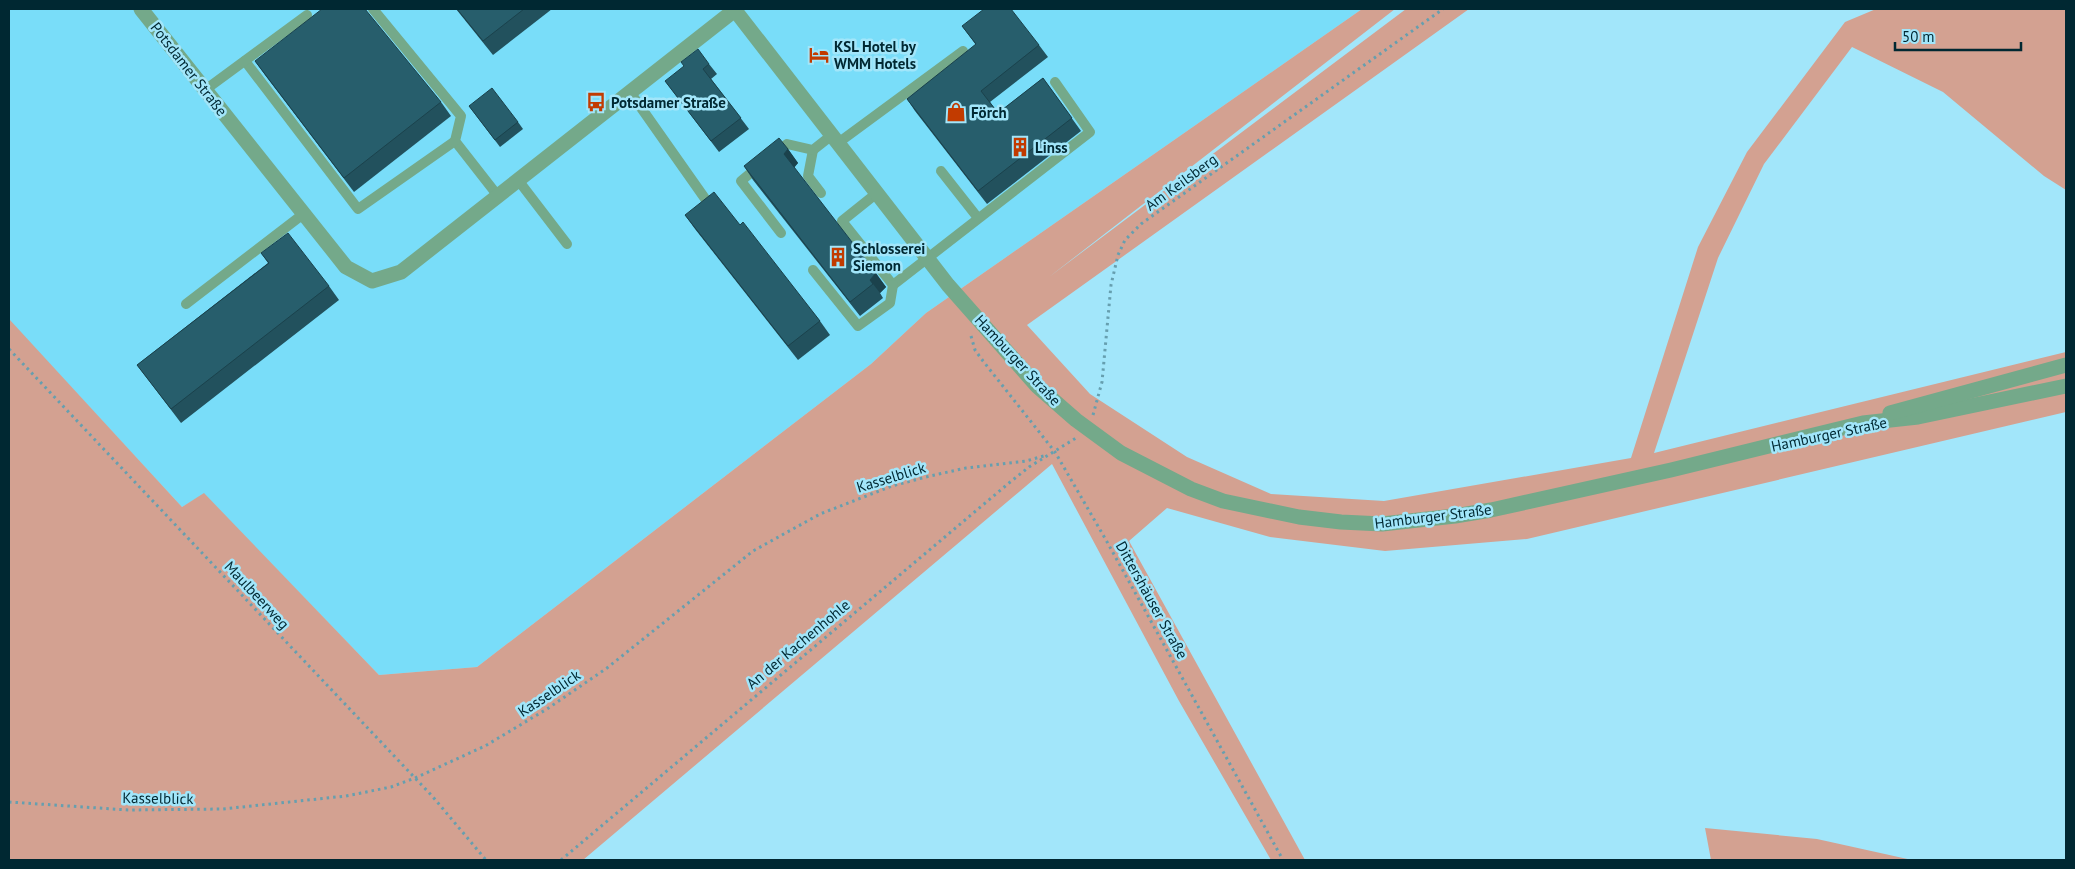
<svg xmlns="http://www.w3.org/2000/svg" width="2075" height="869" font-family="'PT Sans',sans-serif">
<rect width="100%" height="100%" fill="#a2e6fa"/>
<!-- built -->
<path fill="#79ddf9" d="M9,9h1353l-436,304 -55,51 -394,303 -98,8 -175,-181 -22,13 -172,-186h-1z"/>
<!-- green -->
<g fill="#d3a191">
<path d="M1362,9h33l-346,268 357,-268h63l-442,316 63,69 97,63 84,37 113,7 247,-43 67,-211 49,-95 98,-130 31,-13h190v181l-22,-14 -101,-84 -91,-45 -88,117 -46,94 -64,195 412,-101v60l-539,127 -142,12 -115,-14 -103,-29 -38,33 176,319h-34l-92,-159 -127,-237 -469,396h-574l1,-540 172,187 22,-14 175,182 98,-8 394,-303 55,-51z"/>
<path d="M1705,828l112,11 95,21h-201z"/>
</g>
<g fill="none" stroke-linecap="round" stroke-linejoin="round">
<!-- path -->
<g stroke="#669faf" stroke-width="3" stroke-dasharray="2.5 4" stroke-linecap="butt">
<path d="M971,336l4,14 8,11 72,91 51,88 177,320"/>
<path d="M9,349l424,448 53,63"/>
<path d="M1093,415l9,-33 9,-97 7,-30 7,-15 16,-16 302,-215"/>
<path d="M9,802l119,8 95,-1 123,-13 45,-9 24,-9 70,-32 62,-37 60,-41 146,-117 67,-37 72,-28 38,-10 36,-8 60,-7 21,-6"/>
<path d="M561,860l448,-377 20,-16 47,-29"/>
</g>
<!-- service -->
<g stroke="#74a98a" stroke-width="10">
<path d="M373,9l88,107 -6,25 43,55"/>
<path d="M245,61l113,148 97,-68"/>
<path d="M205,90l102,-75"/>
<path d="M630,92l76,108"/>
<path d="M838,143l125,-92"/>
<path d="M813,150l-5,26 13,17"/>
<path d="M775,154l12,-10 26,6 19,-15"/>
<path d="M759,166l-18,15 40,52"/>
<path d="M941,171l37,47"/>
<path d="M518,180l49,64"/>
<path d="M877,193l-35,28 51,64 197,-153 -35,-50"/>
<path d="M813,270l45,56 32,-23 3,-18"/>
<path d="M186,304l116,-89"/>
</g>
<!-- minor -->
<g stroke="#74a98a" stroke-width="15">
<path d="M141,9l205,258 26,14 29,-9 335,-263"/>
<path d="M734,9l214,276 89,101 39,34 45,33 70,36 32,12 76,16 42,5 41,2 73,-8 36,-6 180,-40 192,-47 55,-6 148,-31"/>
<path d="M1890,413l176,-48"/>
</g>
</g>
<!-- wall -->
<g fill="#22515d">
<path d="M456,9h96l-59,46z"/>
<path d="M962,26l77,19 9,12 -58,45 8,11 45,-35 38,53 -94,73 -72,-93 -8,-12 69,-54z"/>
<path d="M255,61l186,41 10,14 -97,76 -89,-117z"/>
<path d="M709,64l8,10 -6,5 38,50 -30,23 -54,-71z"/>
<path d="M469,106l49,16 5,7 -23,18z"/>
<path d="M788,149l10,14 -4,5 92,119 -6,6 3,5 -23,18 -107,-136 -9,-14z"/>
<path d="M685,215l55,10 80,96 10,14 -32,25 -103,-131z"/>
<path d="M261,253l68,33 10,14 -158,123 -44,-58 131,-102z"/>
</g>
<!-- shaded-wall -->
<g fill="#1b424c">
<path d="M788,149l10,14 -5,5 -9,-14z"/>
<path d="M876,273l10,14 -6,6 -10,-13z"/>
</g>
<!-- building -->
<g fill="#275e6c" stroke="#1b424c">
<path d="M322,9h43l76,93 -97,76 -89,-117z"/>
<path d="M457,9h67l-41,32z"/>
<path d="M984,9h27l28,36 -58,46 17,22 45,-35 29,40 -94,73 -71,-92 69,-55 -14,-18z"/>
<path d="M698,49l11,15 -6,5 38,49 -30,23 -46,-60 19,-15 -3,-4z"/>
<path d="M492,88l26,34 -23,18 -26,-34z"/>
<path d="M779,138l9,11 -4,5 92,119 -6,7 3,4 -23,18 -106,-136z"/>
<path d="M714,192l26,33 3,-3 77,99 -32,25 -103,-131z"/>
<path d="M288,233l41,53 -158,123 -34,-44 132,-102 -8,-10z"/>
</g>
<!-- icons -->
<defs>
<symbol id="hotel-bare" viewBox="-9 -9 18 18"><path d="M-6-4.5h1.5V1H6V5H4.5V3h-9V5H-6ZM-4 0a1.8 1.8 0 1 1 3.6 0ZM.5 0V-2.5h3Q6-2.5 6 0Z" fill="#c23b00" stroke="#a2e6fa" stroke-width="2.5" paint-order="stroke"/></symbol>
<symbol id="bus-bare" viewBox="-9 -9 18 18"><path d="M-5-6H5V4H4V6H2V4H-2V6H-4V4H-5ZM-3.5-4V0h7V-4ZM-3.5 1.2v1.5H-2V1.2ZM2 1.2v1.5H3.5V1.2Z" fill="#c23b00" stroke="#a2e6fa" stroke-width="2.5" paint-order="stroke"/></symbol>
<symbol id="shop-bare" viewBox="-9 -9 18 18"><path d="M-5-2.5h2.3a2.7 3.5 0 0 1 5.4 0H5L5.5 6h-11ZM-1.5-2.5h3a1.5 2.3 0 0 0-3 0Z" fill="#c23b00" stroke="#a2e6fa" stroke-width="2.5" paint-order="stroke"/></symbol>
<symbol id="building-bare" viewBox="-9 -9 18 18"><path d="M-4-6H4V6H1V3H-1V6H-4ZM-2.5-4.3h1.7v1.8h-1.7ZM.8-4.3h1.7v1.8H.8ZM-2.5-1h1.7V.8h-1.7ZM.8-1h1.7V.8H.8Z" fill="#c23b00" stroke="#a2e6fa" stroke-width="2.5" paint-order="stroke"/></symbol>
</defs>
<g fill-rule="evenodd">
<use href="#hotel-bare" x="805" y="41" width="28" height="28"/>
<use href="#bus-bare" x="582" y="88" width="28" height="28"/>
<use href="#shop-bare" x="942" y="98" width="28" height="28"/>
<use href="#building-bare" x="1006" y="133" width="28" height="28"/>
<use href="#building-bare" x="824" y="243" width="28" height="28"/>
</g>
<g text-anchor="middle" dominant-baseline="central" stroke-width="5" stroke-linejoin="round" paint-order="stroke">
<!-- poi labels -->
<g font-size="15" font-weight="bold" fill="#002832" stroke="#a2e6fa" text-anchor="start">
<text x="834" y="46">KSL Hotel by<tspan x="834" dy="17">WMM Hotels</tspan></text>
<text x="611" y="102">Potsdamer Straße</text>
<text x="971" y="112">Förch</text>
<text x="1035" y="147">Linss</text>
<text x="853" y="248">Schlosserei<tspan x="853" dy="17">Siemon</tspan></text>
</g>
<!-- street labels -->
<g font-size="15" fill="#002832" stroke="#a2e6fa">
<text transform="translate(189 69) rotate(52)">Potsdamer Straße</text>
<text transform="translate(1181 182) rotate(-36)">Am Keilsberg</text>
<text transform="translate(1018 360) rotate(47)">Hamburger Straße</text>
<text transform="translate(1829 434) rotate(-12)">Hamburger Straße</text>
<text transform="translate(891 477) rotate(-17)">Kasselblick</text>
<text transform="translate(1433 516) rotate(-7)">Hamburger Straße</text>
<text transform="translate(257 595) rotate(47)">Maulbeerweg</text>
<text transform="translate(1152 600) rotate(61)">Dittershäuser Straße</text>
<text transform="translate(798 644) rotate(-40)">An der Kachenhohle</text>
<text transform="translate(549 693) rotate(-34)">Kasselblick</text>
<text transform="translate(158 798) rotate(1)">Kasselblick</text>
</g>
</g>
<!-- border -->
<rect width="2075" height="869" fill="none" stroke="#002832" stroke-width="20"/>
<!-- scale -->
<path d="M1895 42v8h126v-8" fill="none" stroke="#002832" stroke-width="2.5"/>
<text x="1902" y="42" font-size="15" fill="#002832" stroke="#a2e6fa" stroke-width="4" paint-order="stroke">50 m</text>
</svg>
